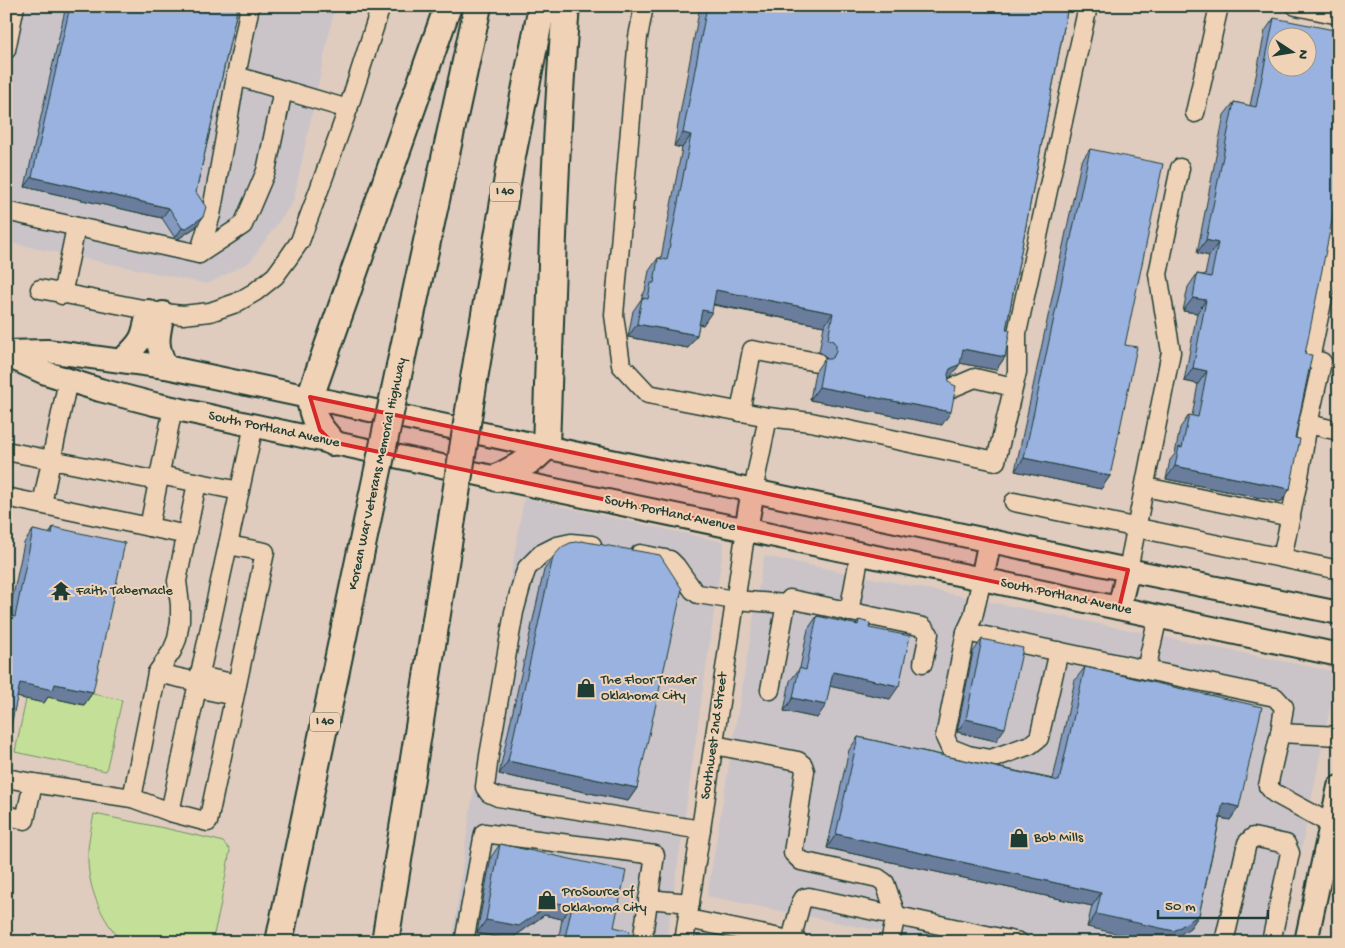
<svg xmlns="http://www.w3.org/2000/svg" width="1345" height="948" font-family="'Gochi Hand',sans-serif">
<rect width="100%" height="100%" fill="#dfccbe"/>
<filter id="ink" filterUnits="userSpaceOnUse"><feTurbulence type="fractalNoise" baseFrequency=".02" numOctaves="2"/><feDisplacementMap in="SourceGraphic" scale="10" xChannelSelector="R" yChannelSelector="G"/><feConvolveMatrix kernelMatrix="1 2 1 2 8 2 1 2 1" color-interpolation-filters="sRGB"/></filter>
<g filter="url(#ink)">
<!-- built -->
<g fill="#cac4c8">
<path d="M6,6h329l-42,196 -43,60 -43,22 -201,-42z"/>
<path d="M524,498l200,44 -43,301 -15,99h-214l18,-131z"/>
<path d="M764,556l573,116 -54,270h-349l-227,-46z"/>
</g>
<!-- green -->
<g fill="#c4e098" stroke="#728e66">
<path d="M30,681l92,19 -16,71 -91,-19z"/>
<path d="M94,814l70,14 48,11 11,3 7,8 -10,58 -8,34h-89c-21,-21 -34,-52 -35,-81 -1,-16 3,-31 6,-47z"/>
</g>
<g fill="none" stroke-linecap="round" stroke-linejoin="round">
<defs>
<g id="minor">
<path d="M250,6l-14,70 112,33"/>
<path d="M644,6l-6,31 -24,278 7,50 27,29 120,23 43,5 185,39 21,-89v-39l71,-327"/>
<path d="M1296,6l43,9"/>
<path d="M6,50l9,-44"/>
<path d="M1195,113l24,-107"/>
<path d="M6,211l193,43 44,-29 23,-54 17,-81"/>
<path d="M199,254l12,-39 25,-139"/>
<path d="M40,289l123,24 20,2 27,-3 26,-9 19,-11 20,-16 14,-19 11,-16 19,-51 29,-81 33,-103"/>
<path d="M62,295l14,-68"/>
<path d="M949,389l26,-11 38,9"/>
<path d="M740,412l12,-62 65,12"/>
<path d="M1308,424l14,-62 -12,-3 29,-137"/>
<path d="M6,451l152,30"/>
<path d="M159,475l81,16"/>
<path d="M1145,487l146,30"/>
<path d="M753,491l15,-74"/>
<path d="M6,497l143,30 24,-119"/>
<path d="M1014,502l325,68"/>
<path d="M42,504l26,-124"/>
<path d="M149,527l38,8"/>
<path d="M592,545l-21,-2 -14,3 -16,8 -14,14 -4,11 -9,33 -25,144 -4,31 4,6 9,4 203,33"/>
<path d="M640,554l30,6 6,6 17,24 5,4 37,6 51,4"/>
<path d="M1282,558l17,-82 9,-52 31,7"/>
<path d="M1128,570l43,-218 -13,-78 22,-106"/>
<path d="M982,579l-9,38 -7,15 -21,105 5,11 18,7 23,4 39,-14 9,-7 20,-87"/>
<path d="M849,612l11,-59"/>
<path d="M966,632l309,65 9,10 -4,26 -12,53 6,7 57,31"/>
<path d="M1146,670l12,-54"/>
<path d="M157,673l41,9"/>
<path d="M199,676l38,8"/>
<path d="M197,688l37,8"/>
<path d="M770,690l16,-86 4,-5 133,28 6,7 -6,29"/>
<path d="M1280,733l59,3"/>
<path d="M714,745l84,16 5,4 2,6 -12,82 8,8 77,17 7,5 11,32 -6,27"/>
<path d="M6,778l27,5 99,15 38,14 84,-387"/>
<path d="M132,798l25,-125 15,-22 5,-12 3,-18v-16l-3,-24 20,-98"/>
<path d="M170,812l38,10 57,-270 -37,-7"/>
<path d="M6,815l19,5 8,-37"/>
<path d="M648,899l42,4"/>
<path d="M688,919l111,23"/>
<path d="M791,940l10,-37 3,-5 5,-1 210,45"/>
<path d="M464,942l20,-109 171,22 -13,87"/>
<path d="M684,942l62,-413"/>
<path d="M1224,942l23,-99 6,-6 33,7 4,9 -19,89"/>
</g>
<g id="major">
<path d="M163,313c-5,25 -8,30 3,54"/>
<path d="M6,352l41,-1 119,16 962,203 211,43"/>
<path d="M6,355l37,17 57,18 54,14 343,74 485,101 357,76"/>
<path d="M122,360c21,-20 21,-22 26,-49"/>
<path d="M746,529l7,-38"/>
<path d="M982,579l8,-39"/>
<path d="M1119,608l9,-38"/>
<path d="M1306,942l33,-155"/>
</g>
<g id="highway">
<path d="M400,366l78,-360"/>
<path d="M474,379l36,-213 32,-160"/>
<path d="M332,442c-14,-15 -20,-24 -22,-45l138,-391"/>
<path d="M497,478l37,-20 12,-11c5,-147 8,-294 20,-441"/>
<path d="M279,942l92,-439"/>
<path d="M385,942l67,-423"/>
</g>
</defs>
<!-- minor casing -->
<use href="#minor" stroke="#1f3d34" stroke-width="21"/>
<!-- major casing -->
<use href="#major" stroke="#1f3d34" stroke-width="26"/>
<!-- highway casing -->
<use href="#highway" stroke="#1f3d34" stroke-width="30"/>
<!-- minor -->
<use href="#minor" stroke="#f0d3b6" stroke-width="18"/>
<!-- major -->
<use href="#major" stroke="#f0d3b6" stroke-width="22"/>
<!-- highway -->
<use href="#highway" stroke="#f0d3b6" stroke-width="26"/>
<defs>
<g id="highway-bridge">
<path d="M371,503l29,-137"/>
<path d="M452,519l22,-140"/>
</g>
</defs>
<!-- highway-bridge casing -->
<use href="#highway-bridge" stroke="#1f3d34" stroke-width="30" stroke-linecap="butt"/>
<!-- highway-bridge -->
<use href="#highway-bridge" stroke="#f0d3b6" stroke-width="26"/>
</g>
<!-- wall -->
<g fill="#8499c0" stroke="#1f3d34">
<path d="M66,6h172l-42,186 7,25 -7,10 -18,12 -3,-1 -13,-20 -137,-31z"/>
<path d="M700,6h368l-62,324 -1,27 -9,13 -36,-7 -9,14 -3,1 -6,47 -132,-25 5,-28 9,-13h3l-4,-5 -4,-2 5,-26 -111,-21 -10,20 -4,-1 -2,11 -9,13 -60,-11 5,-26 9,-13v-2l3,-5 4,-20 9,-13h3l21,-110 -8,-2z"/>
<path d="M1274,18l31,336 -15,135 -9,13 -115,-23 4,-19 5,-6 5,-26 9,-13 3,1 6,-32 -14,-3 13,-68 -14,-2 5,-24 9,-13 8,1 4,-19 -12,-3 27,-138 10,-13 16,4 15,-75z"/>
<path d="M1090,149l35,196 -15,131 -9,13 -86,-18 66,-309z"/>
<path d="M53,527l40,165 -9,13 -36,-8 -4,6 -27,-6 -11,49v-131h3l15,-72 9,-13 16,4z"/>
<path d="M553,557l84,231 -9,13 -129,-27 45,-204z"/>
<path d="M817,616l38,9 4,-5 10,8 21,71 -60,-13 -13,32 -33,-7 6,-30 10,-13 8,-39z"/>
<path d="M982,639l14,102 -39,-9 16,-80z"/>
<path d="M1085,667l154,140 -9,13 -10,-2 -21,97 -9,13 -103,-1 5,-21 -265,-58 22,-98 9,-13 195,42 22,-99z"/>
<path d="M500,844l114,83 14,15h-70l4,-23 -18,-4 -34,25 -33,-7 14,-76z"/>
</g>
<!-- shaded-wall -->
<g fill="#6b7d9c" stroke="#1f3d34">
<path d="M683,133l8,2 -9,13 -8,-2z"/>
<path d="M32,177l137,31 -7,10 -137,-31z"/>
<path d="M203,217l-7,10 -18,12 -3,-1 7,-10z"/>
<path d="M1206,240l12,3 -9,13 -12,-3z"/>
<path d="M716,290l117,23 -9,13 -117,-23z"/>
<path d="M1193,298l13,2 -9,13 -14,-2z"/>
<path d="M702,310l10,2 -9,13 -10,-2z"/>
<path d="M637,324l60,11 -9,13 -60,-11z"/>
<path d="M963,349l42,8 -9,13 -42,-8z"/>
<path d="M960,364l-9,13 -10,5 9,-13z"/>
<path d="M1193,368l14,3 -9,13 -14,-3z"/>
<path d="M819,387l132,25 -9,13 -132,-25z"/>
<path d="M1024,458l86,18 -9,13 -86,-18z"/>
<path d="M1175,466l115,23 -9,13 -115,-23z"/>
<path d="M833,672l66,14 -9,13 -66,-14z"/>
<path d="M20,683l35,1 38,8 -9,13 -36,-8 -4,6 -33,-7z"/>
<path d="M793,698l33,7 -9,13 -33,-7z"/>
<path d="M966,719l39,9 -9,13 -39,-9z"/>
<path d="M508,761l129,27 -9,13 -129,-27z"/>
<path d="M1223,803l16,4 -9,13 -16,-4z"/>
<path d="M836,834l265,59 -9,13 -265,-58z"/>
<path d="M553,902l19,4 -10,13 -18,-4 -34,25 -33,-7 9,-13z"/>
<path d="M1096,914l103,1 -9,13 -21,14h-15l-67,-15z"/>
</g>
<!-- building -->
<g fill="#99b2df" stroke="#1f3d34" fill-rule="evenodd">
<path d="M70,6h168l-42,186 10,15 -3,10 -18,12 -3,-1 -13,-20 -137,-31z"/>
<path d="M707,6h361l-62,324h4l-5,27 -42,-8 -3,15 -10,5 -2,5 1,7 2,3 5,2 -5,26 -132,-25 5,-28h6l4,-3 2,-5v-6l-3,-4 -5,-2 5,-26 -117,-23 -4,22 -10,-2 -5,25 -60,-11 5,-26 6,1 3,-16h3l4,-25 9,2 24,-125 -8,-2z"/>
<path d="M1274,18l65,13v155l-34,168 7,1 -17,83 5,1 -10,50 -115,-23 4,-19 3,1 7,-33 9,2 9,-46 -14,-3 13,-68 -13,-2 4,-24 14,3 7,-34 -12,-3 28,-138 22,5zM1278,38h30v30h-30z"/>
<path d="M1090,149l73,15 -38,181 12,2 -27,129 -86,-18z"/>
<path d="M53,527l72,16 -32,149 -38,-8 -2,6 -33,-7 -13,62h-1v-130l9,2 18,-87 19,4z"/>
<path d="M581,541l79,14 22,34 -45,199 -129,-27 45,-204 9,-10 8,-4z"/>
<path d="M817,616l41,9 1,-5 11,3 -1,5 41,8 -11,50 -66,-14 -7,33 -33,-7 6,-30 7,2z"/>
<path d="M982,639l41,9 -18,80 -39,-9z"/>
<path d="M1085,667l177,40 -23,100 -16,-4 -24,112 -25,16 -78,-17 5,-21 -265,-59 22,-97 201,44z"/>
<path d="M500,844l126,27 -12,56 16,4 -2,11h-64l8,-36 -19,-4 -34,24 -33,-6z"/>
</g>
</g>
<!-- marked area -->
<path fill="#d62828" fill-opacity="0.2" stroke="#d62828" stroke-width="4" stroke-linejoin="round" d="M310,397l818,173 -9,38 -787,-166 -12,-12z"/>
<!-- icons -->
<defs>
<symbol id="temple-bare" viewBox="-9 -9 18 18"><path d="M0-6L5-2H3V0L6.5 2.5H4V6H1.5V3h-3V6H-4V2.5H-6.5L-3 0V-2H-5Z" fill="#1f3d34" stroke="#f0d3b6" stroke-width="2.5" paint-order="stroke"/></symbol>
<symbol id="shop-bare" viewBox="-9 -9 18 18"><path d="M-5-2.5h2.3a2.7 3.5 0 0 1 5.4 0H5L5.5 6h-11ZM-1.5-2.5h3a1.5 2.3 0 0 0-3 0Z" fill="#1f3d34" stroke="#f0d3b6" stroke-width="2.5" paint-order="stroke"/></symbol>
</defs>
<g fill-rule="evenodd">
<use href="#temple-bare" x="47" y="577" width="28" height="28"/>
<use href="#shop-bare" x="572" y="674" width="28" height="28"/>
<use href="#shop-bare" x="1005" y="824" width="28" height="28"/>
<use href="#shop-bare" x="533" y="886" width="28" height="28"/>
</g>
<g text-anchor="middle" dominant-baseline="central" stroke-width="4" stroke-linejoin="round" paint-order="stroke">
<!-- shield labels -->
<g fill="#f0d3b6" stroke="#5e6a5b" stroke-width="1">
<rect x="490" y="182.5" width="30" height="19" rx="4"/>
<rect x="310" y="712.5" width="30" height="19" rx="4"/>
</g>
<g font-size="12" font-weight="bold" fill="#1f3d34">
<text x="505" y="192">I 40</text>
<text x="325" y="722">I 40</text>
</g>
<!-- street labels -->
<g font-size="14" fill="#1f3d34" stroke="#f0d3b6">
<text transform="translate(274 430) rotate(12)">South Portland Avenue</text>
<text transform="translate(378 474) rotate(-78)">Korean War Veterans Memorial Highway</text>
<text transform="translate(670 514) rotate(12)">South Portland Avenue</text>
<text transform="translate(1066 597) rotate(12)">South Portland Avenue</text>
<text transform="translate(715 736) rotate(-82)">Southwest 2nd Street</text>
</g>
<!-- poi labels -->
<g font-size="14" fill="#1f3d34" stroke="#f0d3b6" text-anchor="start">
<text x="76" y="591">Faith Tabernacle</text>
<text x="601" y="680">The Floor Trader<tspan x="601" dy="16">Oklahoma City</tspan></text>
<text x="1034" y="838">Bob Mills</text>
<text x="562" y="892">ProSource of<tspan x="562" dy="16">Oklahoma City</tspan></text>
</g>
</g>
<!-- margin -->
<rect width="1345" height="948" fill="none" stroke="#f0d3b6" stroke-width="25"/>
<rect x="12" y="12" width="1320" height="923" fill="none" stroke="#1f3d34" stroke-width="2" filter="url(#ink)"/>
<!-- north arrow -->
<g transform="translate(1292 52) rotate(102)"><circle r="24" fill="#f0d3b6" stroke="#9c9782"/>
<path d="M0-4L9 19L0 12L-9 19Z" fill="#1f3d34"/>
<text y="-8" font-size="14" font-weight="bold" text-anchor="middle" fill="#1f3d34">N</text>
</g>
<!-- scale -->
<path d="M1158 910v8h110v-8" fill="none" stroke="#1f3d34" stroke-width="2.5"/>
<text x="1165" y="910" font-size="15" fill="#1f3d34" stroke="#f0d3b6" stroke-width="4" paint-order="stroke">50 m</text>
</svg>
